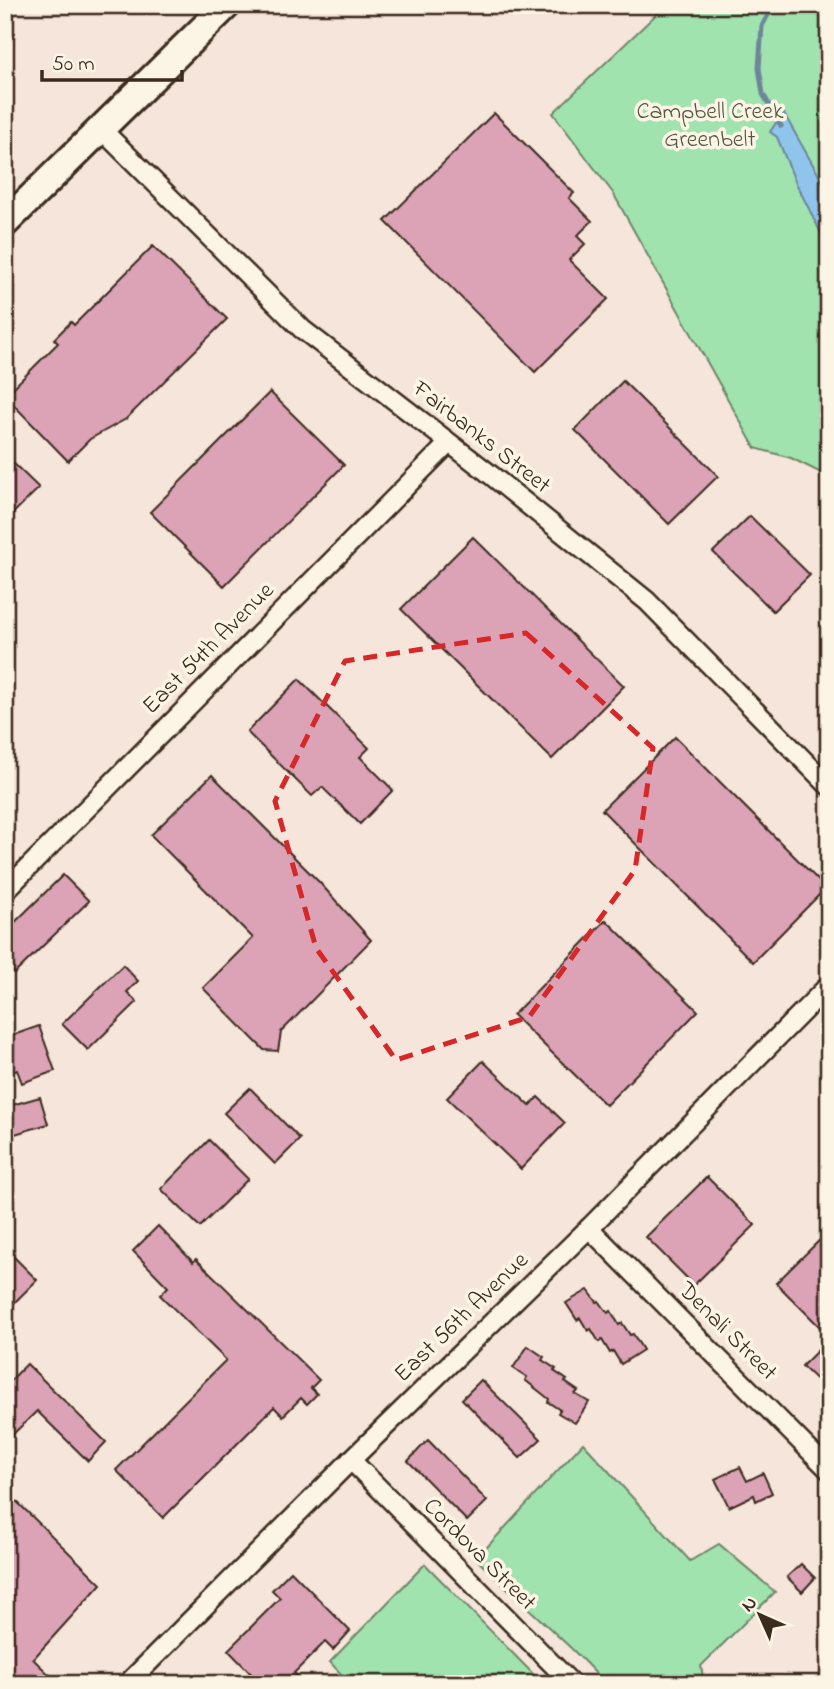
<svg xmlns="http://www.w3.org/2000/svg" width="834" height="1689" font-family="'Indie Flower',sans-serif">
<rect width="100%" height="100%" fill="#f5e5db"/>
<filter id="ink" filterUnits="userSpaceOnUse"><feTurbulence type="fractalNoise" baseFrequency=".0143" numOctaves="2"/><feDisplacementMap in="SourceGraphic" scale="14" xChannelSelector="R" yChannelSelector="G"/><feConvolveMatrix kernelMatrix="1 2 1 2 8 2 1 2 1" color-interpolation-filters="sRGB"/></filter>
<g filter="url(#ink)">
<!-- green -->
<g fill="#a0e3ae" stroke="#6e8666" stroke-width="2">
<path d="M666,5h163v472l-38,-19 -36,-10 -142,-255 -60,-80z"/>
<path d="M583,1443l107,118 29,-17 56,48 -74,74 3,18h-98l-32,-33 -98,-92z"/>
<path d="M425,1564l118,120h-193l-20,-22z"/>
</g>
<!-- water -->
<path fill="#8fc5ed" stroke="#6d879a" stroke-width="2" d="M783,112l46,81v75l-8,-35 -26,-52 -18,-44 -7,-5z"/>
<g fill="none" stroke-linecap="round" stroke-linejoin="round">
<!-- stream -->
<path stroke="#6d879a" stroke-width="5" d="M779,5l-11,10 -6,11 -3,42 4,26 18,32"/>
</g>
<!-- building -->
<g fill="#dba3b5" stroke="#3b2a1e" stroke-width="2">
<path d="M494,113l80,80 -5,5 23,23 -15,15 8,8 -16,16 39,39 -73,73 -150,-151z"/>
<path d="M153,246l74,73 -101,100 -36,20 -22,22 -63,-65 53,-53 -4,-4 17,-17 3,3z"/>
<path d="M623,381l95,95 -49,48 -94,-94z"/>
<path d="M270,392l74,73 -120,121 -74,-74z"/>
<path d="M5,455l34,33 -34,33z"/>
<path d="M750,516l60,59 -37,36 -60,-59z"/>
<path d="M473,537l151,149 -72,73 -151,-150z"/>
<path d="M299,679l70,69 -9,9 33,33 -33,34 -38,-37 -10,9 -65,-64z"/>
<path d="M675,737l151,151 -73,74 -151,-152z"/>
<path d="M212,775l108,108 51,57 -90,92 -3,19 -14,-1 -61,-62 50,-50 -102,-103z"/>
<path d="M63,875l26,26 -75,73 -9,-9v-33z"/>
<path d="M606,920l92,91 -92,94 -93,-90z"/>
<path d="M123,965l15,16 -11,11 10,10 -49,48 -26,-26z"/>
<path d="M39,1026l16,45 -33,12 -5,-13 -12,5v-37z"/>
<path d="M483,1061l47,45 8,-9 27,26 -44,46 -74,-71z"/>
<path d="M250,1088l50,51 -25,25 -51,-51z"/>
<path d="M40,1097l8,27 -43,13v-30z"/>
<path d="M209,1140l39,39 -48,48 -39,-38z"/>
<path d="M707,1177l48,48 -61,60 -48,-48z"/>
<path d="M158,1226l35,36 3,-3 123,121 -8,8 6,6 -10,10 -6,-6 -18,18 -9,-9 -111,111 -47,-48 110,-110 -66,-65 8,-8 -35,-36z"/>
<path d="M829,1231v105l-53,-53z"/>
<path d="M5,1248l32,32 -25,25 -7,-7z"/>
<path d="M588,1290l9,12 2,-1 9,12 3,-2 8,14 3,-2 8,12 3,-1 10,16 -22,14 -8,-13 -3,2 -8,-13 -3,2 -8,-13 -3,2 -8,-13 -3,2 -11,-17z"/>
<path d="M829,1339v53l-27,-26z"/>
<path d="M528,1346l16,11 -2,3 14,9 -2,2 13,9 -2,2 13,9 -3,3 14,8 -14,21 -17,-10 2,-3 -12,-8 1,-3 -24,-19 2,-3 -14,-9z"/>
<path d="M27,1364l79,78 -18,19 -51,-50 -32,31v-56z"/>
<path d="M481,1380l60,59 -21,19 -58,-59z"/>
<path d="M428,1440l59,61 -20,20 -59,-60z"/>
<path d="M740,1467l7,14 16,-8 9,20 -16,8 -2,-6 -25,12 -14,-28z"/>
<path d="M5,1490l96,94 -68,75 26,25h-54z"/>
<path d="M801,1564l14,14 -13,14 -15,-15z"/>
<path d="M291,1571l59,60 -17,19 -8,-8 -31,31 11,11h-44l-33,-34 52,-52 -8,-8z"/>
</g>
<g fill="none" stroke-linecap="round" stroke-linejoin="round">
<defs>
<g id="minor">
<path d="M102,130l200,199 184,142 161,130 182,185"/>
<path d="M5,891l443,-447"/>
<path d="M589,1228l240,242"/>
<path d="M351,1460l221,224"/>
<path d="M127,1684l224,-224 238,-232 240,-243"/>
</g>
<path id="secondary" d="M5,223l222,-218"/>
</defs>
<!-- minor casing -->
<use href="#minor" stroke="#3b2a1e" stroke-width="23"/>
<!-- secondary casing -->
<use href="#secondary" stroke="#3b2a1e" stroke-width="32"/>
<!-- minor -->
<use href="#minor" stroke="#fcf5e5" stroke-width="18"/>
<!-- secondary -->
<use href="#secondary" stroke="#fcf5e5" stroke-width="26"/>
</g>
</g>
<!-- marked area -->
<path fill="none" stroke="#d62828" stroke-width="5" stroke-dasharray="14 9" stroke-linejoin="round" d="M526,633l127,115 -18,122 -106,147 -133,43 -80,-112 -41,-147 70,-140z"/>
<g text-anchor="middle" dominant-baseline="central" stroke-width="7" stroke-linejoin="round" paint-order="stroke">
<!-- park labels -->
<g font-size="24" fill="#545842" stroke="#fcf5e5">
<text x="710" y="112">Campbell Creek<tspan x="710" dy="28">Greenbelt</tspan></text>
</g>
<!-- street labels -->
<g font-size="24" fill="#3b2a1e" stroke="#fcf5e5">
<text transform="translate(481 438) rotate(38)">Fairbanks Street</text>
<text transform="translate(209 649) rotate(-45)">East 54th Avenue</text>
<text transform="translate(462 1318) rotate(-44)">East 56th Avenue</text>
<text transform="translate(727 1332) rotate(45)">Denali Street</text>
<text transform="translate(479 1555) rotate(45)">Cordova Street</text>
</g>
</g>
<!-- margin -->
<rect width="834" height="1689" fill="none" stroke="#fcf5e5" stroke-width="28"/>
<rect x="14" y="14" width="806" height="1661" fill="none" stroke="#3b2a1e" stroke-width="2.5" filter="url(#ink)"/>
<!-- north arrow -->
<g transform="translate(760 1615) rotate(315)" stroke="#fcf5e5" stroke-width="5" paint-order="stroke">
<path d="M0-5L12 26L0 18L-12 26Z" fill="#3b2a1e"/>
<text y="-10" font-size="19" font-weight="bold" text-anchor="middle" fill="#3b2a1e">N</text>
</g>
<!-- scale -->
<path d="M42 70v10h140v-10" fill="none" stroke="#3b2a1e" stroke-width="3.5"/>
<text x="52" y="70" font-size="21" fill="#3b2a1e" stroke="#fcf5e5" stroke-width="5" paint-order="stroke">50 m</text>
</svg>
